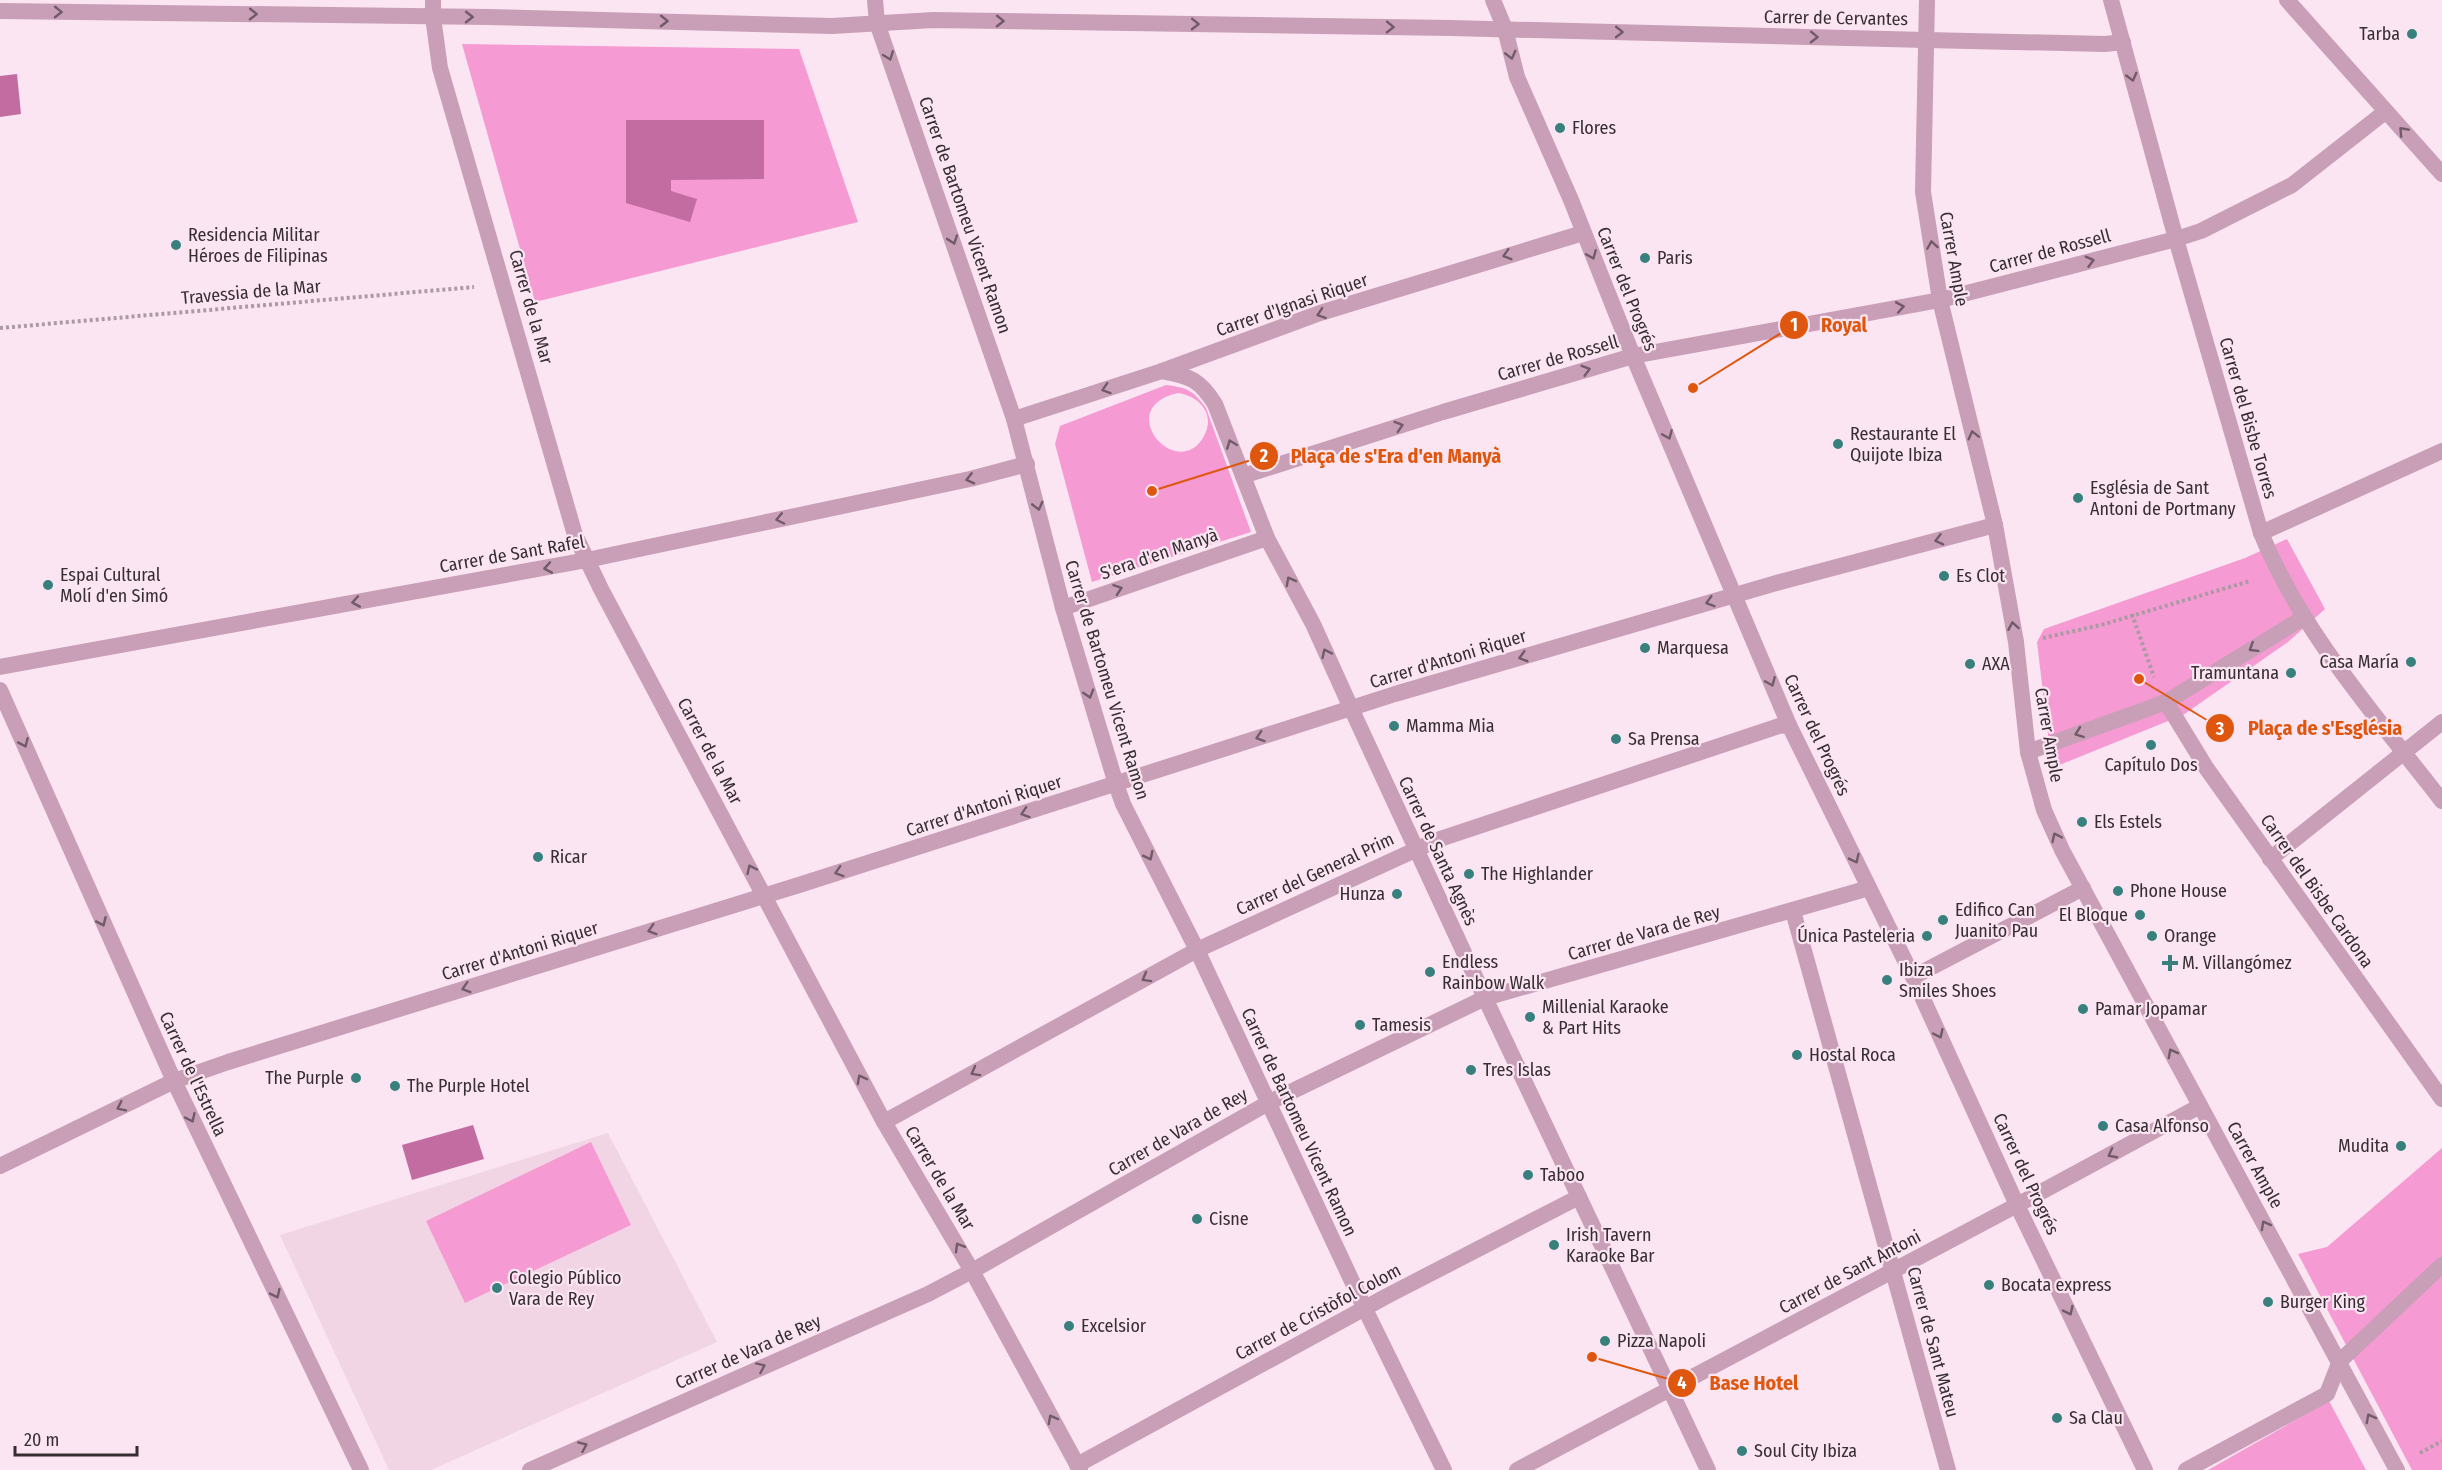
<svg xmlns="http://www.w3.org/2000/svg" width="2442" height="1470" font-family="'Fira Sans Condensed',sans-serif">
<rect width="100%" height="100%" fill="#fbe5f2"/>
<!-- built -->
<path fill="#f1d5e5" d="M608,1133l109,209 -286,128h-42l-109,-235z"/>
<!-- green -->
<g fill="#f59ad2" fill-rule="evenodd">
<path d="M462,44l337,5 59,173 -323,80z"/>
<path d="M1166,385c22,3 27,5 40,23l45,124 -159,50 -37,-138 5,-18zM1178,393c21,3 38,21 26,43 -26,48 -93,-28 -26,-43z"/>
<path d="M2287,539l38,70 -37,33 -105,73 -131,53 -15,-126 7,-13 201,-71z"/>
<path d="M591,1142l40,83 -166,78 -39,-82z"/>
<path d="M2442,1148v322h-30l-114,-216 29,-7z"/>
<path d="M2329,1401l37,69h-158z"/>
</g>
<!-- water -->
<g fill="#c26ca2">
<path d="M17,74l4,40 -21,3v-41z"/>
<path d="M626,120h138v59l-93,1v11l26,8 -7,23 -64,-19z"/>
<path d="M473,1125l11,34 -72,21 -10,-35z"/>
</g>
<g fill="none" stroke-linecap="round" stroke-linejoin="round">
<!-- path -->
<g stroke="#ab9aa4" stroke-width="4" stroke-dasharray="3 3" stroke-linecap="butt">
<path d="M0,328l474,-41"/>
<path d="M2132,614l22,63"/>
<path d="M2043,638l58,-13 149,-44"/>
<path d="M2420,1453l22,-12"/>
</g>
<!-- pedestrian -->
<g stroke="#c89fb7" stroke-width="16">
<path d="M1926,40l179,4 18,-2"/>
<path d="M2385,112l-93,73 -91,46 -25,8 85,294c40,99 116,184 181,268"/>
<path d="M2261,533l181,-82"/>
<path d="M2166,702l41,67 235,330"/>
<path d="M1351,708l134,290 223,472"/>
<path d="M2270,859l172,-137"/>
<path d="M1793,911l155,559"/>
<path d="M1913,977l170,-89"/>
<path d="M972,1271l298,-169 215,-104 384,-110"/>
<path d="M1077,1465l310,-169 192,-99"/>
<path d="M1444,1470l-79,-161 -168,-359 240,-110 342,-114 10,-1"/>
<path d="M1517,1470l500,-265"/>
<path d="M2186,1470l141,-76 13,-33 102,-96"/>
</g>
<!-- minor -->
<g stroke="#c89fb7" stroke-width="16">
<path d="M433,0v17l7,51 135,467 26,54 283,533 88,149 108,199"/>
<path d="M875,0l2,23 137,396 49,189 53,176 7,20 74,146 -313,172"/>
<path d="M1493,0l12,29 12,48 54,123 62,156 156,369 124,252 104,228 128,265"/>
<path d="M1927,0l-4,192 17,108 55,225 21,117 12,110 16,58 18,40 335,620"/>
<path d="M0,11l488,6 344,9 102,-6 517,8 475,12"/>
<path d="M1162,371c28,5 38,9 53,33l52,134 46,86 38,84"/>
<path d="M1014,419l148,-48 158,-58 263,-80"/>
<path d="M1243,476l200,-64 190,-56 307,-56 236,-61 -65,-239"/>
<path d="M1063,608l204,-70"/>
<path d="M0,667l587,-107 383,-81 57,-15"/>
<path d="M0,690l174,391 187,389"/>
<path d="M2028,752l138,-50 137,-84"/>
<path d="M0,1166l174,-85 54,-19 571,-177 596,-191 385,-112 215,-57"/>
<path d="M2017,1205l183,-99"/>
<path d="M530,1470l398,-176 44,-23"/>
</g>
<!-- tertiary -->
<path stroke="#c89fb7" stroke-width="16" d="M2287,0l155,174"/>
</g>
<!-- one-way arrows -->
<defs><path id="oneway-chevron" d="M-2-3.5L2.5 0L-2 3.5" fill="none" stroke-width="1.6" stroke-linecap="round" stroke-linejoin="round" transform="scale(1.5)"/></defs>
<g stroke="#715b68">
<use href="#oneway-chevron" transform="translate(58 12) rotate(1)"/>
<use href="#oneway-chevron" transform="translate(253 14) rotate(1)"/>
<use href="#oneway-chevron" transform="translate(469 17)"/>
<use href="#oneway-chevron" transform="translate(664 21) rotate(1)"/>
<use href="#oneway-chevron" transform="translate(1000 21) rotate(1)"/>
<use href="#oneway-chevron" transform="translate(1195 24) rotate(1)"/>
<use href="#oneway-chevron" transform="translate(1390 27) rotate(1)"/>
<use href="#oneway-chevron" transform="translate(1619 32) rotate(1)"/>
<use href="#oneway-chevron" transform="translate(1814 37) rotate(1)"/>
<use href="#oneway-chevron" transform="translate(1511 55) rotate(76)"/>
<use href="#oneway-chevron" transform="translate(889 56) rotate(69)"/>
<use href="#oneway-chevron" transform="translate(2132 77) rotate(75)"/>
<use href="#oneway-chevron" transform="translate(2403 131) rotate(-133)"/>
<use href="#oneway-chevron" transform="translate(953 240) rotate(71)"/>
<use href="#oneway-chevron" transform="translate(1932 245) rotate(-99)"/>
<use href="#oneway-chevron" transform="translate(1507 255) rotate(163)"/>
<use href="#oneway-chevron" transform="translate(1592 255) rotate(68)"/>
<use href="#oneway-chevron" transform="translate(2090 261) rotate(-15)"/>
<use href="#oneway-chevron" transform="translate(1900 307) rotate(-10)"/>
<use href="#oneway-chevron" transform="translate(1321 314) rotate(161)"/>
<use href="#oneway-chevron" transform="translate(1586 370) rotate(-16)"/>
<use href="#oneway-chevron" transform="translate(1106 389) rotate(162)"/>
<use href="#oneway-chevron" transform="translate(1399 426) rotate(-18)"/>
<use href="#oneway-chevron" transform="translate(1668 435) rotate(67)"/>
<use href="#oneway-chevron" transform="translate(1973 435) rotate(-104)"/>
<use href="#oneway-chevron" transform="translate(1231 444) rotate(-111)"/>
<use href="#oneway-chevron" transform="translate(970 479) rotate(166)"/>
<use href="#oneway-chevron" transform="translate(1038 506) rotate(76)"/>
<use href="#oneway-chevron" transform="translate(780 519) rotate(168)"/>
<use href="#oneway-chevron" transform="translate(1939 540) rotate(165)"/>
<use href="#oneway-chevron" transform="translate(548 568) rotate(170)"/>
<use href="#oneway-chevron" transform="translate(1290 581) rotate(-118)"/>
<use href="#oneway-chevron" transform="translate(1118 589) rotate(-19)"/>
<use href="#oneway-chevron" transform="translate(356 602) rotate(170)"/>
<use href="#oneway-chevron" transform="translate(1710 602) rotate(164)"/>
<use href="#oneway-chevron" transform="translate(2013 626) rotate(-100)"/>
<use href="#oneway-chevron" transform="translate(2253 648) rotate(148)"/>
<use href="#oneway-chevron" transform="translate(1326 653) rotate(-115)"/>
<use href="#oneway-chevron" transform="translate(1523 657) rotate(164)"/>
<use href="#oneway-chevron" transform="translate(1771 682) rotate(67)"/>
<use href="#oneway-chevron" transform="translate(1089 694) rotate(73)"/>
<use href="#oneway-chevron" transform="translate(2079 733) rotate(160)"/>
<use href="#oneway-chevron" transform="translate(1260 737) rotate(162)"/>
<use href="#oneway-chevron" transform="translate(24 743) rotate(66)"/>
<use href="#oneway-chevron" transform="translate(1025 813) rotate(162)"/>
<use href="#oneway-chevron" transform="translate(2056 837) rotate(-115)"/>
<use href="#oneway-chevron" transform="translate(1149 856) rotate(63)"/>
<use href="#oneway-chevron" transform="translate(1855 859) rotate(64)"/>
<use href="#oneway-chevron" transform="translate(751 869) rotate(-115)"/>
<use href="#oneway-chevron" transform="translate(839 872) rotate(162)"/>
<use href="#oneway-chevron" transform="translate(102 922) rotate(66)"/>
<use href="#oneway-chevron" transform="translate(652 930) rotate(163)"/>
<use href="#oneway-chevron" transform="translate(1146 978) rotate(151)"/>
<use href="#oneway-chevron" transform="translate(466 988) rotate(163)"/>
<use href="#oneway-chevron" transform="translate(1939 1034) rotate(65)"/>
<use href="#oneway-chevron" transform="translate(2172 1053) rotate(-118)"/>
<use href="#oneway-chevron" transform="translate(975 1072) rotate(151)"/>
<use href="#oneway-chevron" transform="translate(861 1079) rotate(-118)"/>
<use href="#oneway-chevron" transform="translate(121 1107) rotate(154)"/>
<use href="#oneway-chevron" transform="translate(191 1118) rotate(65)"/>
<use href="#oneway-chevron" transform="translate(2112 1154) rotate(152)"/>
<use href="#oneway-chevron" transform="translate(2265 1225) rotate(-119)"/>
<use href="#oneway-chevron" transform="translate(959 1247) rotate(-120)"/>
<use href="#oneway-chevron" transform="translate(276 1294) rotate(64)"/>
<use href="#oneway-chevron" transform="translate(2069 1311) rotate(64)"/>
<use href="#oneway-chevron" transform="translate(761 1367) rotate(-24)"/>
<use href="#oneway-chevron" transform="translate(2370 1418) rotate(-118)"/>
<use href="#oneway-chevron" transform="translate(1052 1419) rotate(-118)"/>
<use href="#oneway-chevron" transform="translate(583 1446) rotate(-24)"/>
</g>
<!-- markers -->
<g fill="#37807e" stroke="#fbe5f2" stroke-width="2">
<circle cx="2412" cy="34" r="6"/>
<circle cx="1560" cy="128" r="6"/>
<circle cx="176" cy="245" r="6"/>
<circle cx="1645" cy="258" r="6"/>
<circle cx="1838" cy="444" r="6"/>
<circle cx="2078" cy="498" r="6"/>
<circle cx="1944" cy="576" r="6"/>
<circle cx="48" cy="585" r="6"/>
<circle cx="1645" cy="648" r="6"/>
<circle cx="2411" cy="662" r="6"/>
<circle cx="1970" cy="664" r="6"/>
<circle cx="2291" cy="673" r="6"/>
<circle cx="1394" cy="726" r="6"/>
<circle cx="1616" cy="739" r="6"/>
<circle cx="2151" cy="745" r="6"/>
<circle cx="2082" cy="822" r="6"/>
<circle cx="538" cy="857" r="6"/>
<circle cx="1469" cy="874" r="6"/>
<circle cx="2118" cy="891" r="6"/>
<circle cx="1397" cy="894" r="6"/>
<circle cx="2140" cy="915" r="6"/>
<circle cx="1943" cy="920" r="6"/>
<circle cx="1927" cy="936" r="6"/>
<circle cx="2152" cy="936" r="6"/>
<path d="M2167 954h6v6h6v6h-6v6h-6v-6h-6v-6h6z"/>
<circle cx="1430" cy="972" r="6"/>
<circle cx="1887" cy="980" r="6"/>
<circle cx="2083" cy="1009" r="6"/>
<circle cx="1530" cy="1017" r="6"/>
<circle cx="1360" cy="1025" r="6"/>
<circle cx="1797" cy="1055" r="6"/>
<circle cx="1471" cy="1070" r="6"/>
<circle cx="356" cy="1078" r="6"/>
<circle cx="395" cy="1086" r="6"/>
<circle cx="2103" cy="1126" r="6"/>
<circle cx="2401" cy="1146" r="6"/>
<circle cx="1528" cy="1175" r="6"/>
<circle cx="1197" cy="1219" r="6"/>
<circle cx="1554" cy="1245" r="6"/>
<circle cx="1989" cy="1285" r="6"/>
<circle cx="497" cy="1288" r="6"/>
<circle cx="2268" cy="1302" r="6"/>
<circle cx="1069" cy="1326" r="6"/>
<circle cx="1605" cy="1341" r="6"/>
<circle cx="2057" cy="1418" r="6"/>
<circle cx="1742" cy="1451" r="6"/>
</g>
<g text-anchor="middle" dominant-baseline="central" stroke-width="4.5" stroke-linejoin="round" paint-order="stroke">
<!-- street labels -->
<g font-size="18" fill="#372e33" stroke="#fbe5f2">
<text transform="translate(1836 18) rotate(1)">Carrer de Cervantes</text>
<text transform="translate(965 215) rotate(71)">Carrer de Bartomeu Vicent Ramon</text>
<text transform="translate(2050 251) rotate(-15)">Carrer de Rossell</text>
<text transform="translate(1954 259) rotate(80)">Carrer Ample</text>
<text transform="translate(1627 289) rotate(68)">Carrer del Progrés</text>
<text transform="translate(251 292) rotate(-5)">Travessia de la Mar</text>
<text transform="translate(1292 305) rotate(-19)">Carrer d'Ignasi Riquer</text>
<text transform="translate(531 307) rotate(74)">Carrer de la Mar</text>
<text transform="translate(1558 358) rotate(-16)">Carrer de Rossell</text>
<text transform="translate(2248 418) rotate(74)">Carrer del Bisbe Torres</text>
<text transform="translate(512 554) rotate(-10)">Carrer de Sant Rafel</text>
<text transform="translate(1159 554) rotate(-19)">S'era d'en Manyà</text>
<text transform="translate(1448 659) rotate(-17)">Carrer d'Antoni Riquer</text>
<text transform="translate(1107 680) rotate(73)">Carrer de Bartomeu Vicent Ramon</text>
<text transform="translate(1817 735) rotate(65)">Carrer del Progrés</text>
<text transform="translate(2049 735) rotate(80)">Carrer Ample</text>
<text transform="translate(710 751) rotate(62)">Carrer de la Mar</text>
<text transform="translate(984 806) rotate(-18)">Carrer d'Antoni Riquer</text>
<text transform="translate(1438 851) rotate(65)">Carrer de Santa Agnès</text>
<text transform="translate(1315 874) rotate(-25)">Carrer del General Prim</text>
<text transform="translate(2317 891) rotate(55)">Carrer del Bisbe Cardona</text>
<text transform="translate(1644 933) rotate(-16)">Carrer de Vara de Rey</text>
<text transform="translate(520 951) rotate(-17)">Carrer d'Antoni Riquer</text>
<text transform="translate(193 1074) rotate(65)">Carrer de l'Estrella</text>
<text transform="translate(1299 1122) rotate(65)">Carrer de Bartomeu Vicent Ramon</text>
<text transform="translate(1178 1132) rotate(-30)">Carrer de Vara de Rey</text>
<text transform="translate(2255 1165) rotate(61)">Carrer Ample</text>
<text transform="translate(2026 1174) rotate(65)">Carrer del Progrés</text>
<text transform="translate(940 1178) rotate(59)">Carrer de la Mar</text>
<text transform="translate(1850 1272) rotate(-28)">Carrer de Sant Antoni</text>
<text transform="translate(1318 1312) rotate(-28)">Carrer de Cristòfol Colom</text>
<text transform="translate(1933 1342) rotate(75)">Carrer de Sant Mateu</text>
<text transform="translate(748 1352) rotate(-24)">Carrer de Vara de Rey</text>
</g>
<!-- poi labels -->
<g font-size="18" fill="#372e33" stroke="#fbe5f2" text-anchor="start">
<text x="2400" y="34" text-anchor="end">Tarba</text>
<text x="1572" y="128">Flores</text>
<text x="188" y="235">Residencia Militar<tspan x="188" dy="21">Héroes de Filipinas</tspan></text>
<text x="1657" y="258">Paris</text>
<text x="1850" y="434">Restaurante El<tspan x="1850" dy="21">Quijote Ibiza</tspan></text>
<text x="2090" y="488">Església de Sant<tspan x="2090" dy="21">Antoni de Portmany</tspan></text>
<text x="60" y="575">Espai Cultural<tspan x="60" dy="21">Molí d'en Simó</tspan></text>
<text x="1956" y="576">Es Clot</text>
<text x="1657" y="648">Marquesa</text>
<text x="2399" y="662" text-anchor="end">Casa María</text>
<text x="1982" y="664">AXA</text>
<text x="2279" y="673" text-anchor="end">Tramuntana</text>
<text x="1406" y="726">Mamma Mia</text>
<text x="1628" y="739">Sa Prensa</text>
<text x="2151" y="765" text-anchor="middle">Capítulo Dos</text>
<text x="2094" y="822">Els Estels</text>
<text x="550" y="857">Ricar</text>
<text x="1481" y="874">The Highlander</text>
<text x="2130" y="891">Phone House</text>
<text x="1385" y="894" text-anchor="end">Hunza</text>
<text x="1955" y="910">Edifico Can<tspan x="1955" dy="21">Juanito Pau</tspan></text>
<text x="2128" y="915" text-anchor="end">El Bloque</text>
<text x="1915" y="936" text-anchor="end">Única Pasteleria</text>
<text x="2164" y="936">Orange</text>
<text x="1442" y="962">Endless<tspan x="1442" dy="21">Rainbow Walk</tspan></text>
<text x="2182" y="963">M. Villangómez</text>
<text x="1899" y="970">Ibiza<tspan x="1899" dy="21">Smiles Shoes</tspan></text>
<text x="1542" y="1007">Millenial Karaoke<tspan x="1542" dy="21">&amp; Part Hits</tspan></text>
<text x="2095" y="1009">Pamar Jopamar</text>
<text x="1372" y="1025">Tamesis</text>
<text x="1809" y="1055">Hostal Roca</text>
<text x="1483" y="1070">Tres Islas</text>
<text x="344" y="1078" text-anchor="end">The Purple</text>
<text x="407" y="1086">The Purple Hotel</text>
<text x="2115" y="1126">Casa Alfonso</text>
<text x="2389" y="1146" text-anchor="end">Mudita</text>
<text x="1540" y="1175">Taboo</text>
<text x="1209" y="1219">Cisne</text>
<text x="1566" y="1235">Irish Tavern<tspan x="1566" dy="21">Karaoke Bar</tspan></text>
<text x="509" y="1278">Colegio Público<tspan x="509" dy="21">Vara de Rey</tspan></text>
<text x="2001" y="1285">Bocata express</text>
<text x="2280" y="1302">Burger King</text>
<text x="1081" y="1326">Excelsior</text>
<text x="1617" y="1341">Pizza Napoli</text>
<text x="2069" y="1418">Sa Clau</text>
<text x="1754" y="1451">Soul City Ibiza</text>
</g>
</g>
<!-- callouts -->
<path fill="none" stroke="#df570e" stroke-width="2" d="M1693 388L1794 325M1152 491L1264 456M2139 679L2220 728M1592 1357L1682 1383"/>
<g fill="#df570e" stroke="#fbe5f2" stroke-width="2">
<circle cx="1693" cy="388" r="6"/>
<circle cx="1152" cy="491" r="6"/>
<circle cx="2139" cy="679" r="6"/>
<circle cx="1592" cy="1357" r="6"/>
<circle cx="1794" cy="325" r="15"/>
<circle cx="1264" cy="456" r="15"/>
<circle cx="2220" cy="728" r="15"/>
<circle cx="1682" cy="1383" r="15"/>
</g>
<g font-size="18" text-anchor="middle" font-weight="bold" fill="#fff">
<text x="1794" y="331">1</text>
<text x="1264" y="462">2</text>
<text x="2220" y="735">3</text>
<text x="1682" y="1389">4</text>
</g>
<g font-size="20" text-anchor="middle" font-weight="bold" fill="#df570e" stroke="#fbe5f2" stroke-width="4.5" stroke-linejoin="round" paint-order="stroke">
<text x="1844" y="332">Royal</text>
<text x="1396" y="463">Plaça de s'Era d'en Manyà</text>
<text x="2325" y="735">Plaça de s'Església</text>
<text x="1754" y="1390">Base Hotel</text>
</g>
<!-- scale -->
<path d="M15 1446v9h122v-9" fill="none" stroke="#372e33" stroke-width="3"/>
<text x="24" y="1446" font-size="18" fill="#372e33" stroke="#fbe5f2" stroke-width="4.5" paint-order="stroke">20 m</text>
</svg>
